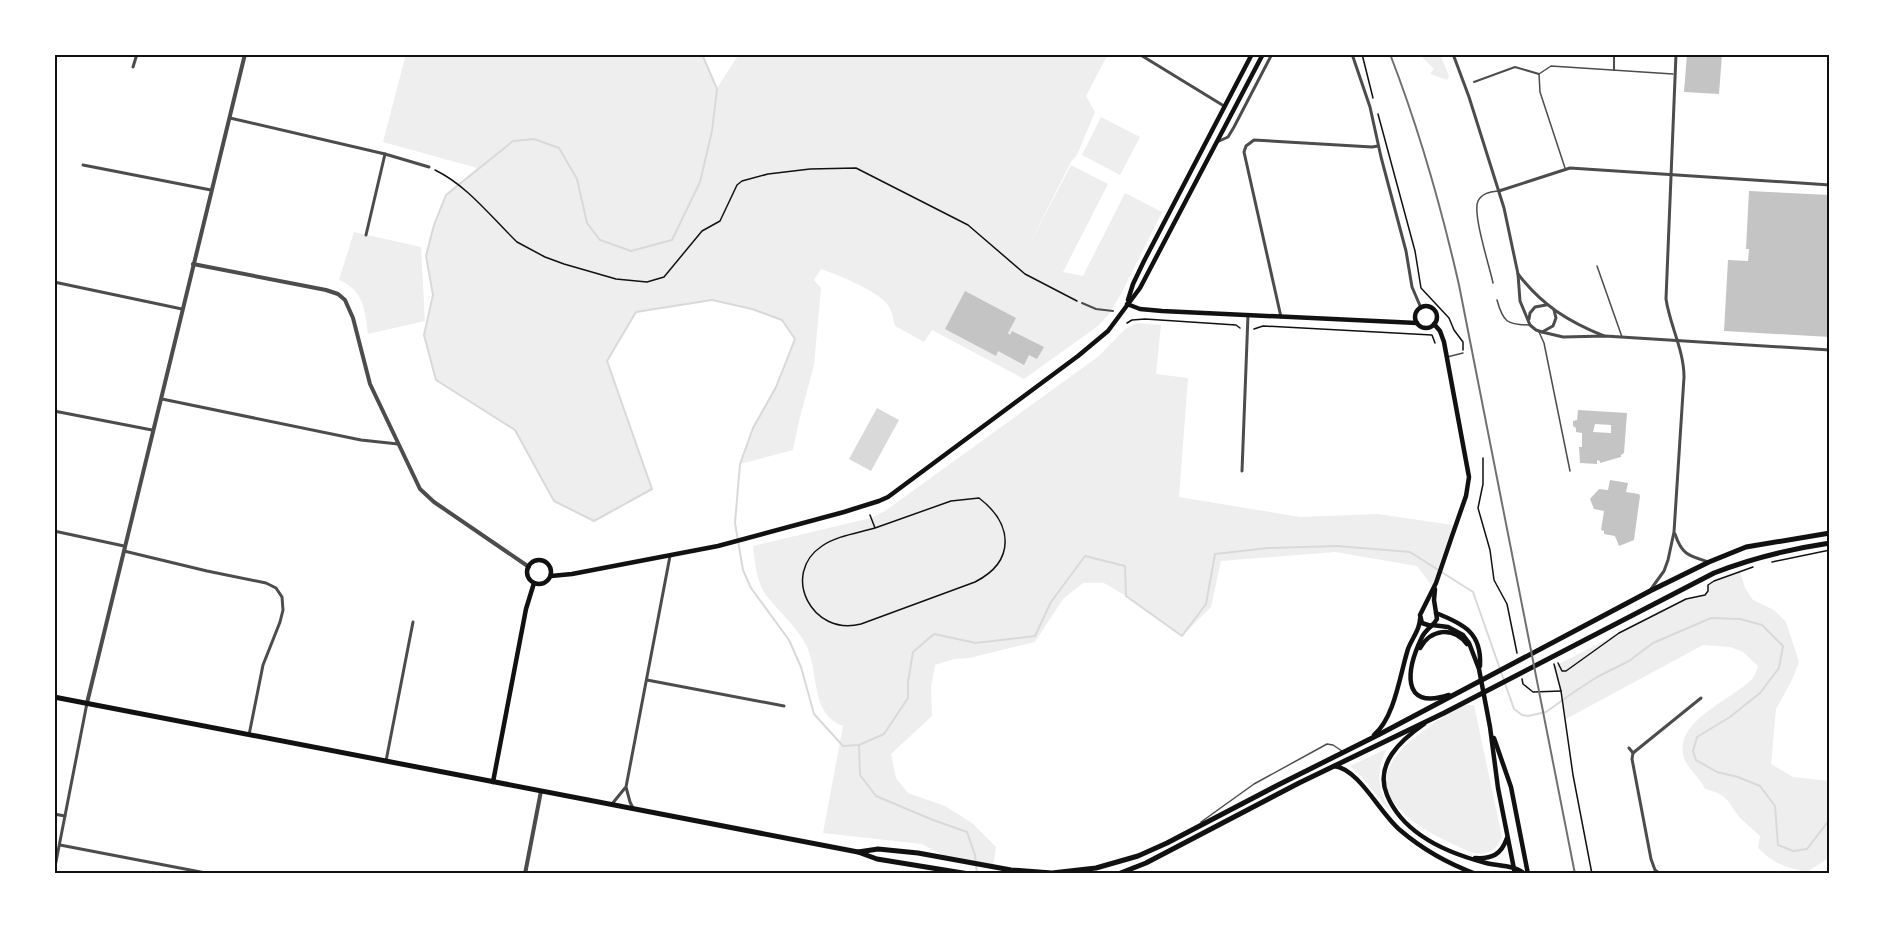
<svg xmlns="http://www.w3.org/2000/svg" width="1884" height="928" font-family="Helvetica,sans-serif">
<rect width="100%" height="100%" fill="#fff"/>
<!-- green -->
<g fill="#eee">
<path d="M406,54h296l15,34 22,-34h369l-22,42 9,16 -18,43 -6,7 -46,91 46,-88 37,19 -45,88 20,4 42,-83 37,19 -41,82 -12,20 -11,12 -74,53 -92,-49 -8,12 -29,-16c-2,-8 -3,-16 -8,-22 -11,-14 -49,-29 -66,-35l-7,11 7,8 -7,77 -15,56 -6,29 -53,14 13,-36 23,-41 19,-48 -13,-19 -30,-11 -40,-9 -76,12 -28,49 44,128 -58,32 -40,-20 -39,-71 -79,-50 -12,-45 9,-40 -7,-39 8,-31 12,-30 31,-27 -94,-26z"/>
<path d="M1419,54h21l9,22 -2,4 -17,-6 4,-5z"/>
<path d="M1101,117l39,20 -20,38 -38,-20z"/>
<path d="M354,232l67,15 4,74 -57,13c-3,-23 -4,-44 -29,-54z"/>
<path d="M1137,323l24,2 -5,49 32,4 -9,119 121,20 78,-3 75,11 -21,61 -15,-20 -82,-14 -114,9 -10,46 -29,29 -56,-40 -22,-13h-21l-20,16 -28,43 -66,16 -15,1 -19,6 -4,23 1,28 -41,38 5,24 12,15 37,13 27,17 24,24 -3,21 -43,-9 -28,-15 -99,-11 20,-107c-30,-11 -25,-44 -33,-71 -7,-24 -29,-40 -44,-60 -10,-14 -11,-33 -13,-49l118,-28 14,-7 214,-155 26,-27z"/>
<path d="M1740,572l5,16 8,12 21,10 12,12 13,40 -7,18 -16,29 -5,55 22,13 37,4v76l-23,15c-22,-5 -33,-8 -49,-24l2,-12c-6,-6 -13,-11 -19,-17 -15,-18 -10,-23 -36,-30 -6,-13 -19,-21 -22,-35 -7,-34 50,-55 69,-75 3,-3 4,-8 6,-13l-15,-14 -13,-5 -27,-2 -137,74 -11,-53 131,-67 19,-4 3,-4v-6z"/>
<path d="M1463,705h11l28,132c-4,8 -7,13 -16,16 -11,3 -24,-5 -35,-10 -22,-10 -67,-35 -65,-64 2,-20 21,-35 35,-46 14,-10 26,-21 42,-28z"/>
<path d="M1384,750h2c-12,27 -7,42 7,65l-32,-39 -11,-10z"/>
</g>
<!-- water -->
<path fill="#d9d9d9" d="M877,408l22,12 -28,51 -22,-12z"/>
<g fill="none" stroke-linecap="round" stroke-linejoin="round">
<!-- stream -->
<g stroke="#d9d9d9" stroke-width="2">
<path d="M702,54l15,35 -5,42 -12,51 -28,58 -41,11 -31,-11 -13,-17 -10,-44 -18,-31 -25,-9 -21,2 -67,54 -12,30 -8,31 7,39 -9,40 12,45 79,50 39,71 40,20 58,-32 -45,-128 29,-49 76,-12 40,9 30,11 13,19 -19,48 -23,41 -13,36 -5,59 8,47 8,18 38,52 12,27 13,47 29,32 16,-1 25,-11 24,-36v-16l5,-30 21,-18 42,9 59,-7 16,-34 34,-46 40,10 1,30 56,40 24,-32 9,-50 53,-6 69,-2 73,6 63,40 41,117 8,6 6,1 18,-4 28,-20 23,-15 32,-16 24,-18 58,-25 29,1 22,6 21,21 -4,22 -19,25 -30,24 -33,20 -4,14 3,9 21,12 21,5 22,9 15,20 3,39 15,6 14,-2 23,-30"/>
<path d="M859,745l1,30 16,21 57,24 34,12 8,23 2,19"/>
</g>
</g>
<!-- building -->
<g fill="#c4c4c4" fill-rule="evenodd">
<path d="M1687,54h35l-3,40 -35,-2z"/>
<path d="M1749,191l81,4v142l-106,-6 4,-71 20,1 1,-12h-3z"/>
<path d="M965,291l51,27 -8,15 2,2 2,-4 32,16 -7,12 -8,-4 -5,10 -26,-14 -2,5 -51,-27z"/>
<path d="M1578,410l49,3 -3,40 -3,2v2l-21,6v-2l-3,-1v4l-17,-1 -1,-16h3v-14l-6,-1v-4l-3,-2v-5l4,-1zM1595,424l16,1v8l-18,-1z"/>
<path d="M1610,480l18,3 -2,9 13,2 1,2 -6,44 -15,6 -4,-10 -11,-2v-3l-3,-1 3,-19 -10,-2 -4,-10 9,-10 9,1z"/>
</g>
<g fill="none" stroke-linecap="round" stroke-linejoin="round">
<!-- path -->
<g stroke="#111" stroke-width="1.5">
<path d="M1362,54l11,44"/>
<path d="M1378,114l37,137 6,37 28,30 5,12 9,12v8"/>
<path d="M435,170c33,16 56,47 82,72l28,15 19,7 52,15 31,3 17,-5 38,-46 18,-10 17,-36 5,-4 26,-7 42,-5 46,-1 112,57 57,49 52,27"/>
<path d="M1127,323l5,-3 13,-1 91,6 4,3"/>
<path d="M1254,329l9,-3 169,9 3,8"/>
<path d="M1483,458v26l-5,24 12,42 4,30 13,24 10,49"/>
<path d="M870,515l5,13 76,-27 28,-3c34,26 37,63 -4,84l-114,42c-49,13 -81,-50 -39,-78 14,-10 36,-13 53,-18"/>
<path d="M1772,562l58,-12"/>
<path d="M1558,663l4,8h4l53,-38 67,-34 19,-4 3,-4v-6l6,-4 39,-14"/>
<path d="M1554,664l7,27 12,84 19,99"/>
<path d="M1522,679l1,5 10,8 28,-1"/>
</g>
<!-- service -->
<g stroke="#4c4c4c" stroke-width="1.5">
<path d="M1565,168l-25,-76 -1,-18 12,-8 122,8"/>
<path d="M1597,266l25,71"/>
<path d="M1493,283c-3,-15 -21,-70 -15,-82 4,-8 12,-9 20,-10"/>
<path d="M1497,300c6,22 10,25 33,25"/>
<path d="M1539,332l5,11 26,128"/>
<path d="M1447,357l16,-4"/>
<path d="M1201,822l53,-38 73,-40 6,1 9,6"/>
</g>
<!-- pedestrian -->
<g stroke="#4c4c4c" stroke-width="2">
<path d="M1614,70v-16"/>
<path d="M1474,82l41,-15 24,7"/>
<path d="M1082,303l14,6 17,2"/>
</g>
<!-- minor -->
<g stroke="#4c4c4c" stroke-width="3">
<path d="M1139,54l85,52"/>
<path d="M1352,54l18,53 11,50 25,94 6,36 9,21"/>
<path d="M1453,54l16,43 35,111 14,66 2,27 10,24 6,5 6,2 11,-6 3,-8 -2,-8"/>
<path d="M133,67l4,-13"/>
<path d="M230,118l155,36 44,13"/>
<path d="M1217,142l11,-5 6,-10 38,-73"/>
<path d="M83,165l128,25"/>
<path d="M1499,191l71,-23 260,17"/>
<path d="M366,235l19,-81"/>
<path d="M1518,274c24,31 49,47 86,62"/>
<path d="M54,282l128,27"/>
<path d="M1281,317l-37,-165 2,-6 8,-6 118,7 6,-1"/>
<path d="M1529,319l1,-6 5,-6 11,-2"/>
<path d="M1542,332l21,5 42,-1 225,14"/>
<path d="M162,399l199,41 37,4"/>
<path d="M54,411l98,19"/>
<path d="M1242,471l6,-156"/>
<path d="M54,531l70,15"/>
<path d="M1675,534c7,21 14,22 34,28"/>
<path d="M124,551l83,20 59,12 10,5 6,9 1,13 -3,12 -17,43 -14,70"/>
<path d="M1651,589l13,-18 4,-11 6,-28 10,-155c0,-27 -14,-51 -18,-78l10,-245"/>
<path d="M647,680l137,26"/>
<path d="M1629,748l4,5 -1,6 19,100 4,11 5,4"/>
<path d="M1633,753l68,-55"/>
<path d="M386,761l27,-139"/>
<path d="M612,804l13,-16"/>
<path d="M633,808l-3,-6 -4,-15 44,-231"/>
<path d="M54,814l11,2"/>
<path d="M60,845l151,29"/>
<path d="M54,872l33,-169"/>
</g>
<!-- tertiary -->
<g stroke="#4c4c4c" stroke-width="4">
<path d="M193,264l133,26 12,4 7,6 8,18 17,66 50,105 14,13 95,65"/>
<path d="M87,703l158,-649"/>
<path d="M525,874l16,-83"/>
</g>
<!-- secondary -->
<g stroke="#111" stroke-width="4.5">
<path d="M1128,300l5,-16 11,-23 108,-207"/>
<path d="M1127,304l13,5 22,2 255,12"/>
<circle cx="1426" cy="317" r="11"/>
<circle cx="539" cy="572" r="12"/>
<path d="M551,576l21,-2 146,-28 126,-34 35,-11 9,-4 190,-141 30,-25 32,-43 123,-234"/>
<path d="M1435,589l-1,11 3,19c-4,7 -11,10 -15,18 -15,31 -23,74 27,58"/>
<path d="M1436,613c28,11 46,20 44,53"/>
<path d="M1432,625l16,2 15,8 6,8 10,26 11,58 8,61 17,86"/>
<path d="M1431,626l-9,-3 -2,-8 16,-32 16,-47 14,-40 3,-19 -25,-135 -4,-11 -6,-7"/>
<path d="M1420,648c11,-19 33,-22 47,-4"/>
<path d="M1424,724c-23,16 -50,40 -37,71 16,39 60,58 99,68 12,3 29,2 39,11"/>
<path d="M1374,735c21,-18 26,-61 34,-86 4,-11 12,-19 12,-30"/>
<path d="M1494,738l17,49 17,87"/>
<path d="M1334,766c25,3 45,46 66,64 22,19 49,34 76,44"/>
<path d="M493,782l33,-173 8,-26"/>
<path d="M1475,858c17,1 26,-3 32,-20"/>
</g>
<!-- primary -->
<g stroke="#111" stroke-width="5">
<path d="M54,697l804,155 19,7 92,15"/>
<path d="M858,852l20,-3 40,4 93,17 41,3 44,-5 42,-12 29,-13 111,-58 102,-51 270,-143 59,-29 37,-15 84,-14"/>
<path d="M1118,874l28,-11 153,-80 145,-70 270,-140c38,-15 76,-24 116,-30"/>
</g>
<!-- rail -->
<path stroke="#707070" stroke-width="2" d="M1390,54c29,75 51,152 69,231l116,589"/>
</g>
<!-- border -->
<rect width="1884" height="928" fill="none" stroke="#ffffff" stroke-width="111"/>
<rect x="56" y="56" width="1772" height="816" fill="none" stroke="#111" stroke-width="2"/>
</svg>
